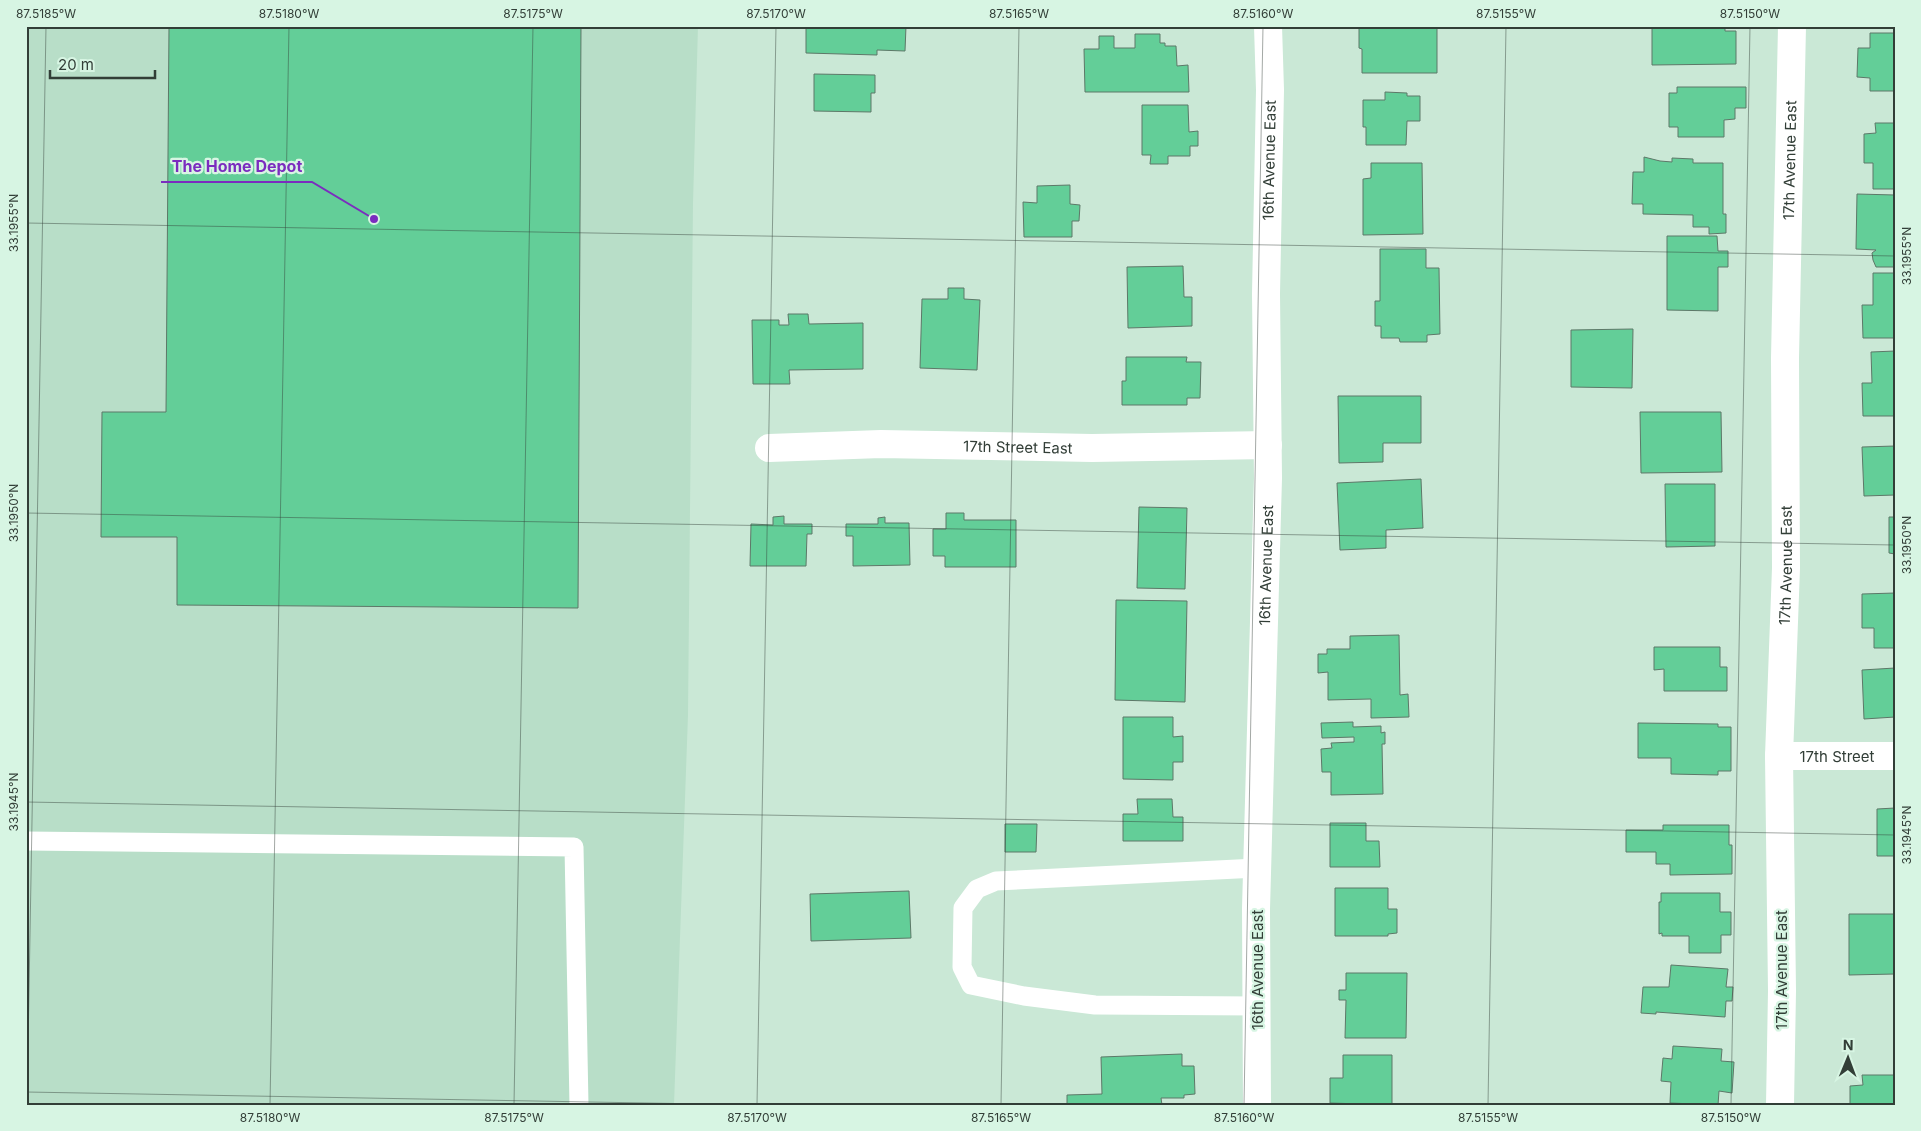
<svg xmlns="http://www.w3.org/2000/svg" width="1921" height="1131" font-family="Inter,sans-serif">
<rect width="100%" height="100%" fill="#cae8d6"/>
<!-- built -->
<path fill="#b8dec8" d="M26,26h672l-5,177 -5,512 -14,390h-648z"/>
<!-- building -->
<g fill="#63ce98" stroke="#5d7868">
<path d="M169,26h412l-3,582 -401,-3v-68h-76l1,-125h64z"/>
<path d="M806,26h100l-1,25 -28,-1v5l-71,-2z"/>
<path d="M1359,26h78v47h-75v-24l-3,-1z"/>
<path d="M1652,26h73v5h11v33l-84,1z"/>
<path d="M1870,33h25v58h-25v-13l-13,-1 1,-29h12z"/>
<path d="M1135,34h25v9h5v3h11l1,20 11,-1 1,27h-104l-1,-43h15v-13h15v12h21z"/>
<path d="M814,74l61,1v18h-4v19l-57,-1z"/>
<path d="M1677,87h69v21h-11v11l-11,1v17h-46v-10h-9v-34h8z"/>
<path d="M1385,92l22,1v3h13v25h-13l-1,24h-40v-18h-3v-27h22z"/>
<path d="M1142,105h46l1,27 9,-1v15h-8v10h-22v8h-18l1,-9h-9z"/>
<path d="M1875,123h20v66h-22v-26h-9v-29l12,-1z"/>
<path d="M1644,157l16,4 12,1v-4l21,1v4h30v51h3v19l-17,1v-7h-16v-12l-50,-1v-10h-11l1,-32h11z"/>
<path d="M1371,163h51l1,71 -60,1v-56l8,-1z"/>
<path d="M1070,185v19l10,1 -1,16h-7v16h-48l-1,-35 14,1v-17z"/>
<path d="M1857,194l38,1v72h-19l-3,-7 -1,-7 4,-3 -20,-1z"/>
<path d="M1667,236h50l1,15h10v16h-10v44l-51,-1z"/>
<path d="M1380,249h46v19h13l1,66 -13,1v7h-27l-1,-4h-18v-12h-6v-25h5z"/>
<path d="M1183,266l1,31h8v29l-64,2 -1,-61z"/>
<path d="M1873,273h22v65h-32l-1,-33h11z"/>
<path d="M948,288h16v11l16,1 -3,70 -57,-2 2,-69h26z"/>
<path d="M788,314h20l1,10 54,-1v46l-74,1 1,14h-37l-1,-64h27v5h10z"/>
<path d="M1633,329l-1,59 -61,-1v-57z"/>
<path d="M1895,351v65h-32l-1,-33h10l-1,-31z"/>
<path d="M1126,357h61l-1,5h15l-1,36h-13v7h-65v-24h4z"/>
<path d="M1338,396h83v47h-38v19l-44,1z"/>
<path d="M1640,412h81l1,60 -81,1z"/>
<path d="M1895,446v49l-31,1 -2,-49z"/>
<path d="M1421,479l2,49 -37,2v18l-46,2 -3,-67z"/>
<path d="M1665,484h50v62l-49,1z"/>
<path d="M1139,507l48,1 -2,81 -48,-1z"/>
<path d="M946,513h18v7h52v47h-71v-11h-12v-27h13z"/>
<path d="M784,516v8h28v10h-5l-1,32h-56l1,-42 22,1v-8z"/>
<path d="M885,517v6h24l1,42 -57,1v-30h-7v-12h32v-6z"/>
<path d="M1889,517h6v37l-6,-1z"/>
<path d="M1895,593v55h-21v-20h-12v-34z"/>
<path d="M1116,600l71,1 -2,101 -70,-2z"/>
<path d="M1399,635l1,60 8,-1 1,23 -38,1v-19l-43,1v-28l-10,1v-19h9v-5h23v-13z"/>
<path d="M1654,647h66v20h7v24h-63v-22l-10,1z"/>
<path d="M1895,668v49l-31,2 -2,-49z"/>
<path d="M1123,717h50v20l10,-1v26h-10v18l-50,-1z"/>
<path d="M1353,722v5l28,-1v7l4,-1v12h-3l1,50 -52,1v-23h-9l-1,-23 11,-1 -1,-5 23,-1v-5l-32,1 -1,-15z"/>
<path d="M1638,723l80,1v3h13v44h-13v4l-47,-1v-16h-33z"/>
<path d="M1137,799h35l1,18h10v24h-60v-27h15z"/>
<path d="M1895,808v48h-18v-47z"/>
<path d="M1330,823h36v18h13l1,26h-50z"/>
<path d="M1005,824h32l-1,28h-31z"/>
<path d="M1663,825h66v20h3v29l-62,1v-11h-14v-12h-30v-22h37z"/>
<path d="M1335,888h53v21h9v24l-9,1v2h-53z"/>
<path d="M909,891l2,47 -100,3 -1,-47z"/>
<path d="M1661,893h59v19h11v23h-10v18h-32v-17h-27v-3l-3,1v-32h2z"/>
<path d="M1849,914h46v60l-46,1z"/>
<path d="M1671,965l57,4 -2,18h7l-1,14h-6l-1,16 -69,-5v2l-15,-1 2,-26h26z"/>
<path d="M1346,973h61l-1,65h-61l1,-38h-7v-10h7z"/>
<path d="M1673,1046l49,3 -1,12 13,1 -2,31 -13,-2 -1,14 -48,-2 1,-21 -10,-1 2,-23 9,1z"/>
<path d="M1182,1054v12h12l1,28 -11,1v3h-23l1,7h-95v-10l35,-1 -1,-37z"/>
<path d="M1343,1055h49v50l-62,-2v-25h13z"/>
<path d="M1862,1075h33v30h-45v-19l13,-1z"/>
</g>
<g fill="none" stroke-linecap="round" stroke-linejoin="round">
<!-- lane -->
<g stroke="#fff" stroke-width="19">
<path d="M26,841l548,6 5,258"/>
<path d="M1257,1006l-162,-1 -71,-9 -53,-11 -9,-18 1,-59 14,-19 19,-8 261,-13"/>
</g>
<!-- street -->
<g stroke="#fff" stroke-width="28">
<path id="s1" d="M769,448l112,-4 211,4 176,-3"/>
<path id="s2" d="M1779,756h116"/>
<path id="s3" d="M1257,1105l-1,-196 12,-431 -2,-184 4,-204 -2,-64"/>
<path id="s4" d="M1780,1105l2,-114 -3,-235 7,-188 -1,-210 7,-332"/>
</g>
</g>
<!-- ticks -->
<path fill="none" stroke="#323e37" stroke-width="1" stroke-opacity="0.45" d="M26,223l1869,33M26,513l1869,32M26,802l1869,33M26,1092l733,13M27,1105l19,-1079M270,1105l19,-1079M514,1105l19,-1079M757,1105l19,-1079M1001,1105l18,-1079M1244,1105l19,-1079M1488,1105l18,-1079M1731,1105l19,-1079"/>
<g text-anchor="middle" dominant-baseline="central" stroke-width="4.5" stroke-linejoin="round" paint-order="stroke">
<!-- street labels -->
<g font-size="15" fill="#323e37" stroke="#d7f5e3">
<text stroke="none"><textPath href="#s3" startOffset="945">16th Avenue East</textPath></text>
<text stroke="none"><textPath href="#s4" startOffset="945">17th Avenue East</textPath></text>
<text stroke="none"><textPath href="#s1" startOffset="249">17th Street East</textPath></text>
<text stroke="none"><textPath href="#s3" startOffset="540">16th Avenue East</textPath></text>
<text stroke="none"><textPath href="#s4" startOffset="540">17th Avenue East</textPath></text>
<text stroke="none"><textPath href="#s2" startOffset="58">17th Street</textPath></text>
<text transform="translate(1257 970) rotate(-90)">16th Avenue East</text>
<text transform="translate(1781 970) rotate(-90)">17th Avenue East</text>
</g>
</g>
<!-- callouts -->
<path fill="none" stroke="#7b2cbf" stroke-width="2" d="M374 219L312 182H161"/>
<circle fill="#7b2cbf" stroke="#d7f5e3" stroke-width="2" cx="374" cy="219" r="5"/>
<g font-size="16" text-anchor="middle" font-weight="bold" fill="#7b2cbf" stroke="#d7f5e3" stroke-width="4.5" stroke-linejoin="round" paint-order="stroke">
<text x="237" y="172">The Home Depot</text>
</g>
<!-- border -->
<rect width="1921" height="1131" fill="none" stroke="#d7f5e3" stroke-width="55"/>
<!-- north arrow -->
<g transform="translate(1848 1058) rotate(1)" stroke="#d7f5e3" stroke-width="4" paint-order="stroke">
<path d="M0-4L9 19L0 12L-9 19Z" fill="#323e37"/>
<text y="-8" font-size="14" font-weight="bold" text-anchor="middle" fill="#323e37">N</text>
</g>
<!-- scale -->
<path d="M50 70v8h105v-8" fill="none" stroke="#323e37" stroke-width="2.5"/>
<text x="58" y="70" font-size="15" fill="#323e37" stroke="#d7f5e3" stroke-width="4" paint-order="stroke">20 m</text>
<rect x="28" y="28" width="1866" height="1076" fill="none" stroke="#323e37" stroke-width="2"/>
<g font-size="12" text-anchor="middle" fill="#323e37">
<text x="46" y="18">87.5185°W</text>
<text x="289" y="18">87.5180°W</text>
<text x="533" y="18">87.5175°W</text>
<text x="776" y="18">87.5170°W</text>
<text x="1019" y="18">87.5165°W</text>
<text x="1263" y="18">87.5160°W</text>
<text x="1506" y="18">87.5155°W</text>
<text x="1750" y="18">87.5150°W</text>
<text transform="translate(14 223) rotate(-90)" y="4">33.1955°N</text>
<text transform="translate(1907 256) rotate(-90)" y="4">33.1955°N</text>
<text transform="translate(14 513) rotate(-90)" y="4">33.1950°N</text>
<text transform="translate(1907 545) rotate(-90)" y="4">33.1950°N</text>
<text transform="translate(14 802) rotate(-90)" y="4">33.1945°N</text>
<text transform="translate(1907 835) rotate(-90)" y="4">33.1945°N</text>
<text x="270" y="1122">87.5180°W</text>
<text x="514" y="1122">87.5175°W</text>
<text x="757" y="1122">87.5170°W</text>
<text x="1001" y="1122">87.5165°W</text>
<text x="1244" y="1122">87.5160°W</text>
<text x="1488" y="1122">87.5155°W</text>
<text x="1731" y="1122">87.5150°W</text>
</g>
</svg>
